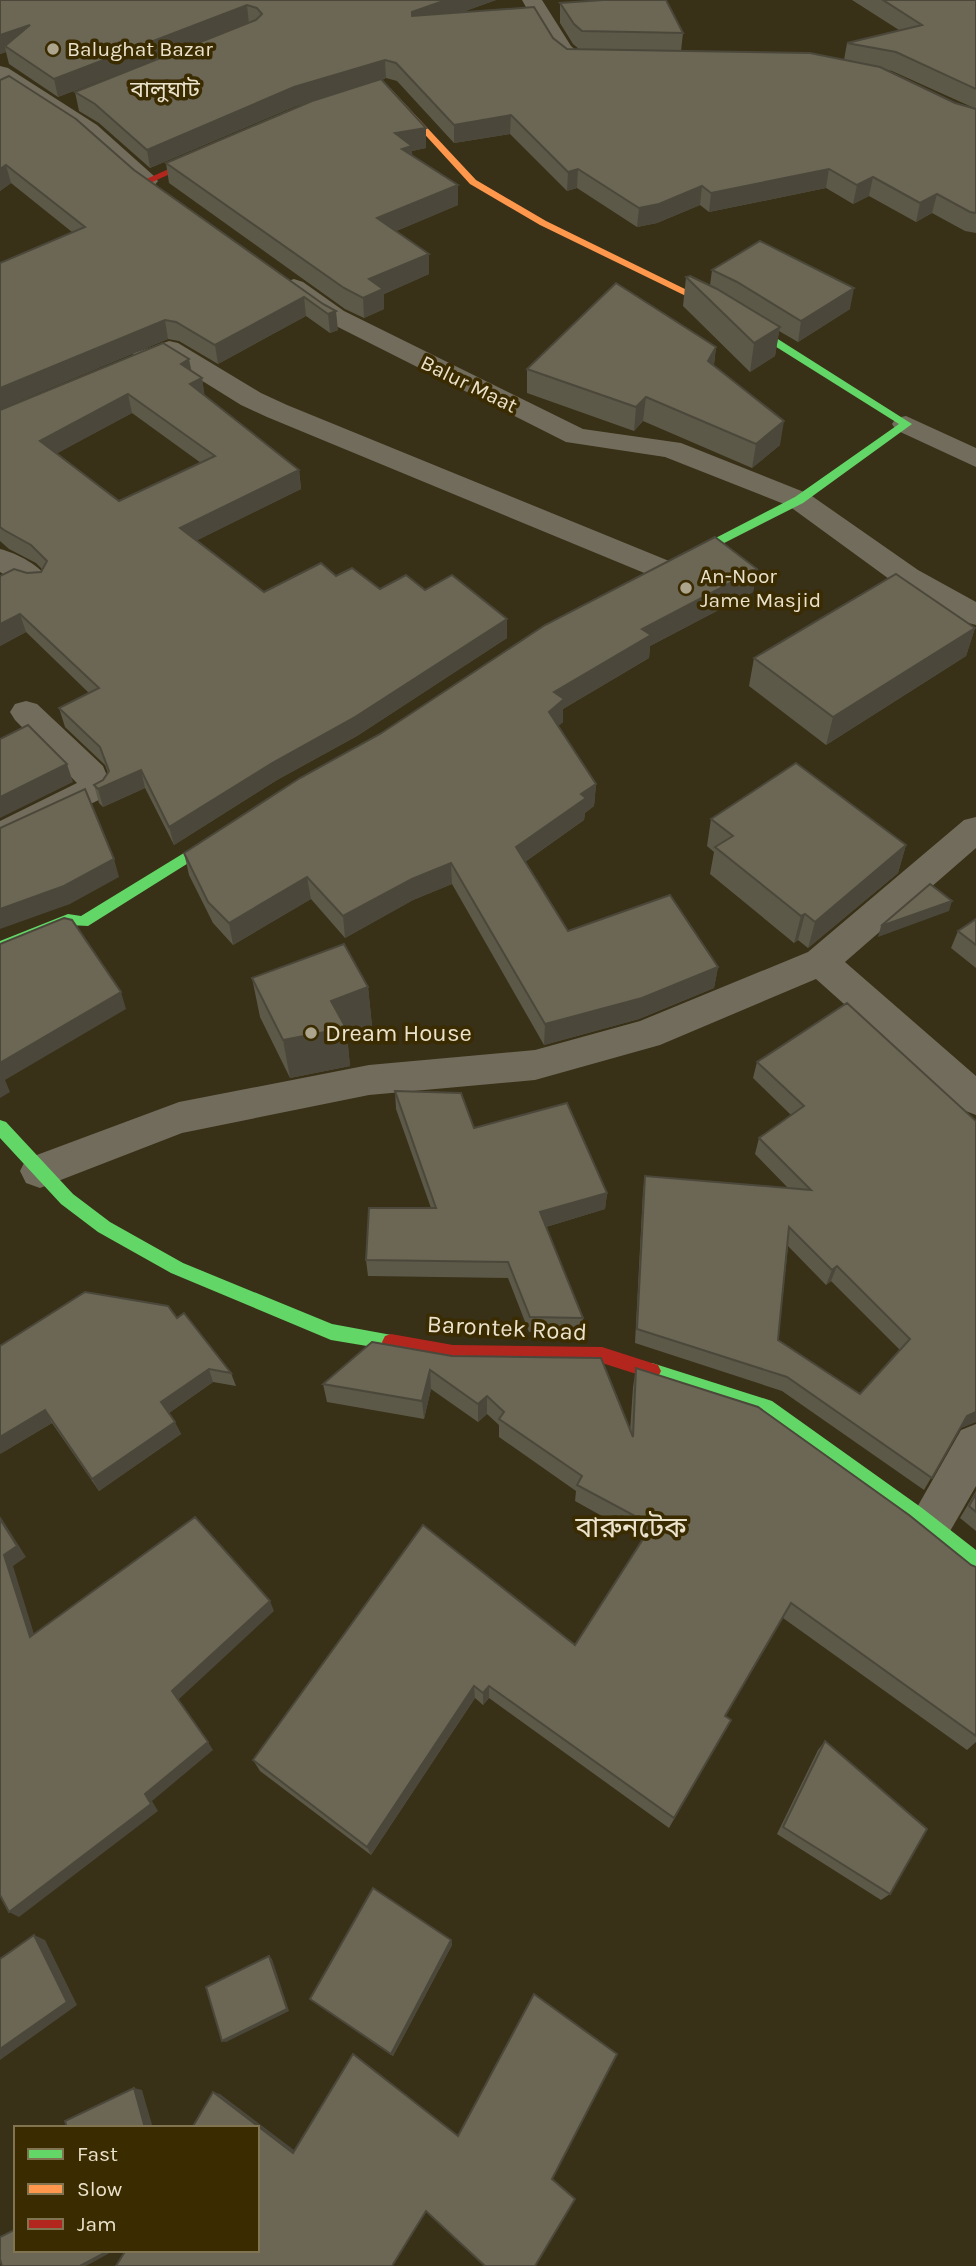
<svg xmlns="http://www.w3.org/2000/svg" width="976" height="2266" font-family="Karla,'Noto Sans Bengali',sans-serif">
<rect width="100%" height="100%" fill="#383017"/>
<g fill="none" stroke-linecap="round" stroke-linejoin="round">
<!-- street -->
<g fill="#726c5c" fill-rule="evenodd">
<path d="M522,0h20l29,46 9,8 31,1 3,5 -3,5c-12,2 -34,5 -45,-1 -17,-9 -34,-47 -44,-64z"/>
<path d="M0,66l8,2 89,57 57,51 4,5 -4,5h-16l-57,-51 -81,-52z"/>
<path d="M294,279l9,3 41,29 239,118 98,14 128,51 109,76 58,32v23l-11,-3 -69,-38 -107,-78 -124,-49 -99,-15 -240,-121 -41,-29 -4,-5 4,-5z"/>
<path d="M169,341l9,2 83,50 26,12 387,158 5,7 -5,7 -10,3 -10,-3 -387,-160 -26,-12 -74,-46 -24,8 -9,-2 -4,-6 4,-6z"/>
<path d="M906,416l70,32v19l-80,-37 -4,-6 4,-6z"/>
<path d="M0,549c17,4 41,17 50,32l-4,7c-19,5 -31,-6 -46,-16z"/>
<path d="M26,701l11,3 66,62 9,22 -5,8 -107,52v-27l77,-38 -62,-63 -5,-8 5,-8z"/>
<path d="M976,817v31l-131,114 131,114v39l-13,-5 -147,-131 -156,66 -125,35 -166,15 -187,38 -142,55 -14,-5 -6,-12 6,-12 153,-57 190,-37 166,-15 105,-29 168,-69 156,-132z"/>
<path d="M976,1424v62l-31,54 -16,7 -16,-7 -6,-15 54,-95z"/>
</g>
<!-- fast -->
<g fill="#63d668" fill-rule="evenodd">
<path d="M727,312h8l177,112 -109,79 -130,66 -6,-4 2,-3 126,-65 104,-73 -172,-108z"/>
<path d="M228,826l7,5 -2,4 -145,91 -19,-1 -69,28v-12l68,-27 13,2z"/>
<path d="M0,1120l6,2 67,72 37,28 73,41 149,61 65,12 3,6 -3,6 -6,2 -60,-10 -160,-67 -73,-41 -37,-28 -61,-66z"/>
<path d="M652,1363l120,38 150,107 54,42v21l-215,-157 -115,-37 -3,-6 3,-6z"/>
</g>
<!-- slow -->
<path fill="#ff974d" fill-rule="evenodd" d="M390,88l86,92 70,41 190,93 -9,2 -187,-91 -70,-41 -83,-91 -2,-2z"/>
<!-- jam -->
<g fill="#b3261e" fill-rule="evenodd">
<path d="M211,150l8,2 -69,31 -8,-2z"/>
<path d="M391,1334l62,11 149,2 56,18 3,6 -3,6 -6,2 -50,-16 -149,-2 -68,-13 -3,-6 3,-6z"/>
</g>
</g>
<!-- wall -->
<g fill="#5c5948" fill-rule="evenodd">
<path d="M0,0h496l-34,12 91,26 14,11h12l-6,-5 -13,-21v-20l123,30 -2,18 163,9 3,-17 52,-13 -47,-30h124v233l-11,-2 -33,-18 -16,9 -47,-26 -16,8 -27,-16 -117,24 -9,-7 -43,18 -20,4 -60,-39 -10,3 -57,-57 -56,9 -57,-62 -11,-3 -4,2 44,48v20l-14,3v5l46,29v20l-62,26 33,43 -45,20v15l-20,9 -19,-9 -176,-126 -3,-20 144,-62 -14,5 -146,62 -51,-45 -20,-12 -4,-19 123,-49 -140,54 -49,-33 -3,-12 -6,2zM884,69l8,2 82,37 -19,-5z"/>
<path d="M0,80l134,90 189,134 15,26 -8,3 -24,-17 -88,48 -39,-23 -11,-2 -168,70 72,-177 -61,-49 -11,8z"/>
<path d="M712,270l138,39 -52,33 -19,-11 -4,25 -25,16 -67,-66 3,-29 24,8z"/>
<path d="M716,347l-2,18 66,80 -28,23 -109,-47 -9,10 -107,-38v-24z"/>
<path d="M192,372l10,6 2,17 95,75 2,19 -104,51 67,52 72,-16 44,13 45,1 82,29v19l-150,98 -80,44 -103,65 -29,-57 -42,19 -4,-4 -5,-18 9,-5 5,-7 -3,-8 -40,-38 -6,-19 30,-15 -63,-61 -26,14 27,-73 14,-1 1,-3 -6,-6 -27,-14 -9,-8v-131zM132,413l69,50 -82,38 -62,-48z"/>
<path d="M757,569l-4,23 -103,54 -1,12 -86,51v13l-5,4 38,58 -2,22 -9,7 -1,7 -59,42 43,69 150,36 -4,21 -75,31 -95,26 -92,-161 -39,16 -68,38 -34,-39 -78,46 -20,-22 -24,-48 -5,-22z"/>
<path d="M975,628l-9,28 -140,89 -77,-59 5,-28z"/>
<path d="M711,819l195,26 -8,28 -90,75 -10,-8 -4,3 -84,-69 4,-22 -7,-6z"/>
<path d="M976,919v49l-25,-20 7,-17z"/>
<path d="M252,978l116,9 4,39 -25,10 3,30 -60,12 -30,-61z"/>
<path d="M847,1003l129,419 -16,6 -36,62 -142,-99 -147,-48 8,-152 2,-15 143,12 -33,-34 4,-16 32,-23 -38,-37 4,-16zM788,1246l38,39 5,-4 69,69 -40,44 -82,-54z"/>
<path d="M395,1091l212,102 -2,16 -59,18 37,91 -2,15 -52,-1 -21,-54 -140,-2 -2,-16 65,-52 -35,-99z"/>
<path d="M177,1318l54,55 5,13 -23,-4 -44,31 12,21 -82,57 -47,-68 -52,31z"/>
<path d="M372,1342l258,89 3,-44 3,-19 335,197 5,2v175l-9,8 -184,-132 -58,98 6,4 -62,108 -180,-130 -6,7 -8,-7 -104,157 -111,-84 -7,-11 322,-115 68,-106 -68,-38 1,-10 -77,-54v-12l-12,-11 -9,8 -47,-33 -7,30 -97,-17 -4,-18z"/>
<path d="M976,1491v40l-16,-13z"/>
<path d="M825,1741l65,153 -9,6 -104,-66 41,-84z"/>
<path d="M451,1940l1,5 -59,111 -83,-57z"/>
</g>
<!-- shaded-wall -->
<g fill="#4b483b">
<path d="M446,0h50l-84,31v-19z"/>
<path d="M247,5l2,19 -191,73 -4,-18z"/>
<path d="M30,25l-25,21 1,6 -6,2v-19z"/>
<path d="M385,60l1,18 -90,28 -146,62 -3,-18 147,-63z"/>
<path d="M511,115l-1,19 -56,9v-18z"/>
<path d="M426,128v20l-14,3 1,15 -10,3 -8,-36z"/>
<path d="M6,165l5,18 -11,8v-22z"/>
<path d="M578,169l-1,19 -10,3 1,-19z"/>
<path d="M829,169l-3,19 -117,24 2,-19z"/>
<path d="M873,177l-4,19 -16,8 4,-19z"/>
<path d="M458,185v20l-80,34 -1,-21z"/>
<path d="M702,186l-2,19 -43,18 -20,4 2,-19z"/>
<path d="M937,194l-5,19 -16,9 4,-19z"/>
<path d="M429,254v20l-45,20v15l-20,9 -1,-20 6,-19z"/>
<path d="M854,288l-4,21 -52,33 3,-21z"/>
<path d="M304,297l2,19 -88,48 -3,-19z"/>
<path d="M336,311l2,19 -8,3 -2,-19z"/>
<path d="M165,320l3,19 -168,70v-21z"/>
<path d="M780,327l-5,29 -25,16 4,-29z"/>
<path d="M716,347l-3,24 -5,-10z"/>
<path d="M189,359l4,19 -12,-14z"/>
<path d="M202,378l3,19 -15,-13z"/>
<path d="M128,394l4,19 -87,47 -5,-19z"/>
<path d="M646,397l-3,24 -9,10 2,-24z"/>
<path d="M784,421l-4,24 -28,23 4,-24z"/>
<path d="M299,470l2,19 -117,58 -4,-19z"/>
<path d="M757,569l-4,23 -103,54 -1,12 -86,51v13l-15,13 1,-23 5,-20 88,-63z"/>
<path d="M20,614l6,18 -26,14v-22z"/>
<path d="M507,619v19l-150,98 -80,44 -103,65 -5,-18 105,-65z"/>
<path d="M975,628l-9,28 -140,89 7,-28z"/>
<path d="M67,764l6,18 -73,36v-21z"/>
<path d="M141,770l4,18 -42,19 -5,-18z"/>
<path d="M596,784l-2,22 -9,7 -1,7 -69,49 1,-22 65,-53z"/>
<path d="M906,845l-8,28 -90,75 7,-26z"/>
<path d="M114,859l5,18 -49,27 -70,25v-20z"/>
<path d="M451,863l1,21 -39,16 -68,38 -2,-22 69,-37z"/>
<path d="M307,877l4,22 -78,46 -4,-22z"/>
<path d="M952,901l-3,10 -71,26 3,-11z"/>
<path d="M805,914l-7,26 -4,3 7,-27z"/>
<path d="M718,967l-4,21 -75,31 -95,26 1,-21z"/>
<path d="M368,987l4,39 -25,10 3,30 -60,12 -7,-38 48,-39z"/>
<path d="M121,992l5,17 -121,71 5,12 -10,6v-35z"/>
<path d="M607,1193l-2,16 -66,20 1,-17z"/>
<path d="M837,1266l-6,15 -5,4 6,-15z"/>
<path d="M209,1369l4,13 -47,33 -5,-13z"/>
<path d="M430,1370l1,19 -7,30 -2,-18z"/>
<path d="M487,1396v18l-9,8v-18z"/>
<path d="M45,1410l7,13 -52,31v-17z"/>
<path d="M976,1412v10l-17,7 8,-13z"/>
<path d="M175,1422l6,12 -82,57 -7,-12z"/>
<path d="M0,1516l26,41 -13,9 25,81 -8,-10 -26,-82z"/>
<path d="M270,1601l4,10 -96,89 -6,-9z"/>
<path d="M474,1686l1,12 -104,157 -4,-8z"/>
<path d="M489,1686v12l-6,7v-12z"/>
<path d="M208,1742l5,8 -61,51 6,10 -139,106 -10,-5 136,-118z"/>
<path d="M34,1935l11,5 32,65 -77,55v-11z"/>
<path d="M451,1940l1,5 -59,111 -2,-2z"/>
<path d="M269,1956l3,3 17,52 -63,31 -4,-1z"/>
<path d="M134,2088l8,2 11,38h-8z"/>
<path d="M213,2092l7,2 78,59h-5z"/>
<path d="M110,2250h5l-29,16h-6z"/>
</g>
<!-- building -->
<g fill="#6b6754" stroke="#4b483b" stroke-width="2" fill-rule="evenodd">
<path d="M0,0h446l-34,12v4l122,-9 19,31 14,11 243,4 70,14 75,36 21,6v104l-6,-1 -33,-18 -17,9 -47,-26 -16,8 -28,-16 -118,24 -9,-7 -43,18 -20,4 -61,-39 -10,3 -57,-57 -57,10 -58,-62 -11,-3 -91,27 -147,63 -52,-46 -20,-12 181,-72 6,-6 -5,-6 -10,-3 -193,74 -49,-33 25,-21 -30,10z"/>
<path d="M603,0h63l17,33 -101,-2 -8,-7 -14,-21z"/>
<path d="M883,0h93v89l-80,-37 -49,-9 75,-18z"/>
<path d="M9,76l67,43 58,51 189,134 13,7 -8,3 -24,-17 -89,48 -39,-23 -11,-2 -165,68v-125l85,-36 -79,-62 -6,4v-89z"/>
<path d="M381,79l45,49 -31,5 17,13 -10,3 56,36 -81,33 52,36 -60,25 14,10 -20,9 -19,-10 -178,-125 146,-62z"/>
<path d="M760,241l94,47 -53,33 -64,-39 -25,-12z"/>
<path d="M690,276l27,13 63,38 -26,16 -68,-66z"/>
<path d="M616,283l100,64 -8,14 76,60 -28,23 -110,-47 -10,10 -109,-38z"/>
<path d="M163,343l26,16 -8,5 21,14 -12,6 109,86 -119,58 84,64 57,-29 15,13 16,-8 28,21 26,-14 19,15 27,-15 55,44 -152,98 -81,45 -105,65 -28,-57 -43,19 -4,-4 9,-5 6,-9 -9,-24 -41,-39 40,-20 -79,-74 -20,10v-48l14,-7 13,4 14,-1 6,-11 -16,-16 -27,-15 -4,-3v-117zM128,394l87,62 -96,45 -79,-60z"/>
<path d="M715,537l42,32 -115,60 9,6 -97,57 10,7 -15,13 47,72 -15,10 5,4 -70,49 52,84 102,-36 48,72 -76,31 -97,26 -94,-161 -39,16 -69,37 -36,-39 -78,46 -21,-21 -24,-49 116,-75 80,-44 165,-109z"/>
<path d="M896,574l79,54 -142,89 -79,-59z"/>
<path d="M28,725l39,39 -67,33v-58z"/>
<path d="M796,763l110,82 -91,77 -10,-8 -4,2 -86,-69 18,-11 -22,-17z"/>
<path d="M85,789l29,70 -50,27 -64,23v-81z"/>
<path d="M930,884l22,17 -71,25z"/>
<path d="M64,918l8,2 49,72 -121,71v-119z"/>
<path d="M976,919v26l-18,-14z"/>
<path d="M344,944l24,43 -37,14 15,27 -63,12 -31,-62z"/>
<path d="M847,1003l129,118v291l-9,4 -35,62 -145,-101 -150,-48 8,-153 166,14 -52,-52 45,-32 -47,-44zM789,1227l43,43 5,-4 73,73 -50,55 -82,-54z"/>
<path d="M395,1091l66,2 13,35 93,-25 40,90 -67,19 43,106 -53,-1 -22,-55 -142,-2 3,-52h67z"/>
<path d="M85,1292l83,14 9,12 7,-5 47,60 -22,-4 -48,33 14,20 -83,57 -47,-69 -45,27v-91z"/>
<path d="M372,1342l80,14 149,2 32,79 3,-69 122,39 151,108 62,50 5,2v169l-185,-133 -66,113 6,4 -57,98 -185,-132 -6,7 -9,-7 -107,161 -114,-87 170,-235 152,120 77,-120 -75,-40 5,-9 -83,-57 5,-7 -17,-16 -9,8 -48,-34 -8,31 -99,-17z"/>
<path d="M976,1494v18l-7,-6z"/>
<path d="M195,1517l75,84 -98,90 36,51 -63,52 6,10 -142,108 -9,-17v-376l17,27 -13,9 26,82z"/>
<path d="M825,1741l102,88 -37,65 -107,-67z"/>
<path d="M373,1888l78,52 -60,114 -81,-55z"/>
<path d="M34,1935l33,67 -67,47v-90z"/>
<path d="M269,1956l18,53 -65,32 -16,-54z"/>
<path d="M534,1994l83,60 -65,125 23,20 -40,67h-50l-59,-55 -34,55h-276l10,-16h131v-122h-65l21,-36 80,61 60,-99 105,82z"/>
<path d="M134,2088l11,40h-78l-2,-7z"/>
<path d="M16,2229v21h94l-30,16h-78l-2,-7v-22z"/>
</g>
<!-- markers -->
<g fill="#aca48c" stroke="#3a2b00" stroke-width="2.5">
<circle cx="53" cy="49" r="7"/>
<circle cx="686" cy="588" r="7"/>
<circle cx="311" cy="1033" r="7"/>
</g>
<g text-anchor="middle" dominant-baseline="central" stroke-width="7" stroke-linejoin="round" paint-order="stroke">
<!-- far-poi labels -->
<g font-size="21" fill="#eae2cb" stroke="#3a2b00" text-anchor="start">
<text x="67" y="49">Balughat Bazar</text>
<text x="700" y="576">An-Noor<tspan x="700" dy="24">Jame Masjid</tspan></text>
</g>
<!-- far-street labels -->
<g font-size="21" fill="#eae2cb" stroke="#3a2b00">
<text transform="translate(469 384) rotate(26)">Balur Maat</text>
</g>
<!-- far-quarter labels -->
<g font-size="23" fill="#eae2cb" stroke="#3a2b00">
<text x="165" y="89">বালুঘাট</text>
</g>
<!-- poi labels -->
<g font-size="24" fill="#eae2cb" stroke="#3a2b00" text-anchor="start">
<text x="325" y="1033">Dream House</text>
</g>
<!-- street labels -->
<g font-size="24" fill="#eae2cb" stroke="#3a2b00">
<text transform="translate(507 1328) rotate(3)">Barontek Road</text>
</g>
<!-- quarter labels -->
<g font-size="28" fill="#eae2cb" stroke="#3a2b00">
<text x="631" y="1527">বারুনটেক</text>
</g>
</g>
<!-- legend -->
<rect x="14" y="2126" width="245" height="126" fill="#3a2b00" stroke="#807451" stroke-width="2"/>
<rect x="28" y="2149" width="35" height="10" fill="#63d668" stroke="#807451" stroke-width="2"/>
<text x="77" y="2161" font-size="21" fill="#eae2cb">Fast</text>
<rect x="28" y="2184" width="35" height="10" fill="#ff974d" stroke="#807451" stroke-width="2"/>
<text x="77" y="2196" font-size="21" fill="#eae2cb">Slow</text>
<rect x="28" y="2219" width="35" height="10" fill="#b3261e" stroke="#807451" stroke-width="2"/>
<text x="77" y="2231" font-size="21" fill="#eae2cb">Jam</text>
</svg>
